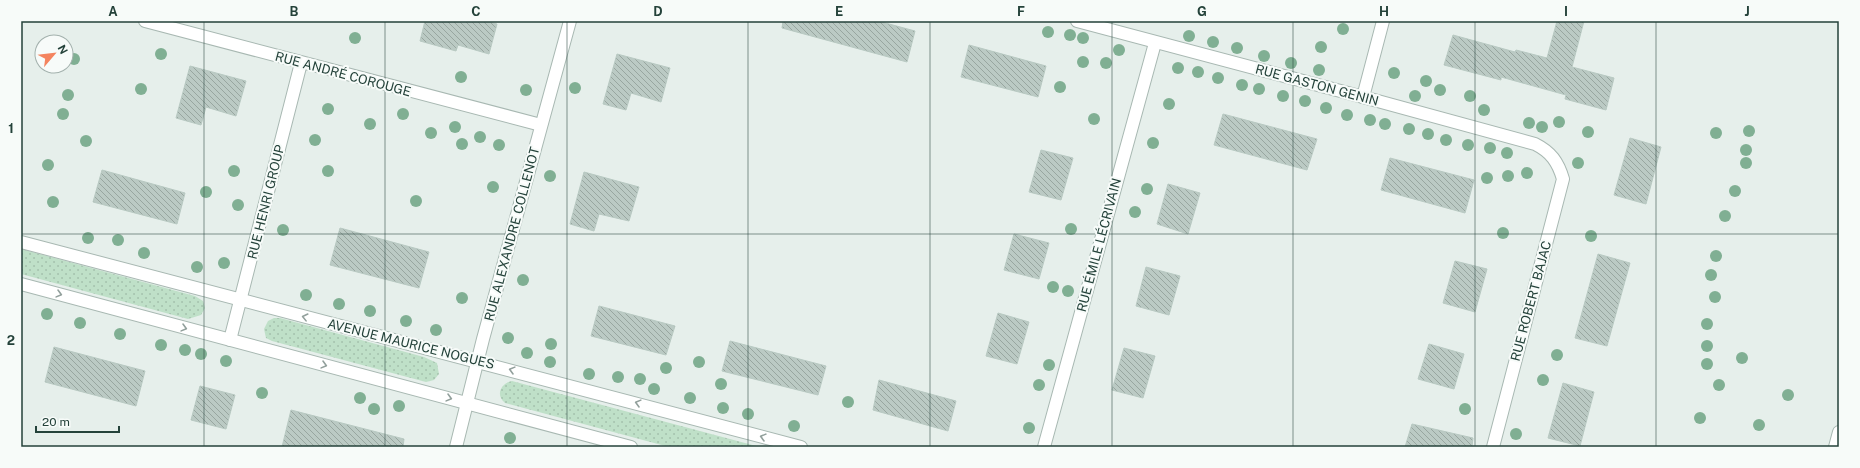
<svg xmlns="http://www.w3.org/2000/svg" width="1860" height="468" font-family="'Public Sans',sans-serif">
<defs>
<pattern id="grass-dots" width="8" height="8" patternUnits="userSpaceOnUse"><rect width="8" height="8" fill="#bfe0c8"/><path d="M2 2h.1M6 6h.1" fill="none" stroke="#a4c1ad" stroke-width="1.8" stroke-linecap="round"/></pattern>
<pattern id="building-back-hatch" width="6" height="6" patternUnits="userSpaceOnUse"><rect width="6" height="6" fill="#bbcac4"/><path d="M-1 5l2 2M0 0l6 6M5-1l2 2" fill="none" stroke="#98a6a0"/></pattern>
</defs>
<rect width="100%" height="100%" fill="#e6efeb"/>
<!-- grass -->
<g fill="url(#grass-dots)">
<path d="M21,249l174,47 8,5 2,7 -4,7 -13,4 -167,-45z"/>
<path d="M274,318h6l144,39 13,6 2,11 -5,6 -8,2 -154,-41 -6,-3 -2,-9 4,-8z"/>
<path d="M512,381l248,66h-91l-164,-44c-10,-8 -4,-20 7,-22z"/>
</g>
<!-- building -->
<g fill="url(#building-back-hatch)" stroke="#b8c9c2">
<path d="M425,21h60l12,3 -8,30 -31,-9 -2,6 -36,-10z"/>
<path d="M783,21h95l37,10 -8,31 -125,-34z"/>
<path d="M1557,21h27l-12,46 42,11 -8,32 -41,-11 1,-4 -65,-18v3l-57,-15 9,-30 62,17 1,-2 31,8z"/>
<path d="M969,45l77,21 -8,31 -77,-20z"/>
<path d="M617,54l53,14 -9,34 -30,-9 -5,17 -23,-6z"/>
<path d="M190,66l56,15 -10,35 -30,-9 -5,18 -25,-7z"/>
<path d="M1223,114l94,25 -10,31 -93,-25z"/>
<path d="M1630,138l31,9 -15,57 -32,-9z"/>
<path d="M1041,150l32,8 -12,42 -32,-8z"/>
<path d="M1390,158l84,22 -9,33 -84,-23z"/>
<path d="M102,170l83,23 -8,31 -84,-22z"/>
<path d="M584,172l55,15 -10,34 -30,-7 -5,17 -24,-7z"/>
<path d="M1168,184l32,9 -12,41 -31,-10z"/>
<path d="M340,228l89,24 -10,36 -89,-23z"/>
<path d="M1014,234l35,9 -10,36 -35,-9z"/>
<path d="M1598,254l32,9 -23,83 -32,-8z"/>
<path d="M1455,261l32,8 -12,43 -32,-9z"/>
<path d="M1146,267l34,9 -11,39 -33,-9z"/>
<path d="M599,306l76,20 -9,29 -75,-19z"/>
<path d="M998,313l31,9 -12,42 -31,-8z"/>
<path d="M730,341l96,25 -8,29 -96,-24z"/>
<path d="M1429,344l35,10 -10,35 -36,-10z"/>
<path d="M54,347l91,24 -9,35 -91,-24z"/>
<path d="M1124,348l31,8 -12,42 -31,-8z"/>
<path d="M879,380l77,21 -8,30 -75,-21z"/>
<path d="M1563,383l31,9 -14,54 -32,-8z"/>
<path d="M200,386l35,9 -9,34 -35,-9z"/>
<path d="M291,410l113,29 -1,8h-121z"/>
<path d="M1412,424l61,14 -1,9h-67z"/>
</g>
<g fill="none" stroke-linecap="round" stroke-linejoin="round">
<defs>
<g id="street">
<path d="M145,21l396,104"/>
<path d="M1077,21l286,76 172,47c16,8 23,18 28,35l-70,268"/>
<path d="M1363,97l20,-76"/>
<path d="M21,242l780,205"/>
<path d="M21,284l610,163"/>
<path d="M230,340l71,-277"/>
<path d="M456,447l27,-108 87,-318"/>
<path d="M1044,447l111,-404"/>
<path d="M1835,447l4,-15"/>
</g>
</defs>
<!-- street casing -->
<use href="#street" stroke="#a8b8b2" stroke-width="14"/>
<!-- street -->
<use href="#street" stroke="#fff" stroke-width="12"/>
</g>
<!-- trees -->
<g fill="#80af93">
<circle cx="1343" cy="29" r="6"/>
<circle cx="1048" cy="32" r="6"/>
<circle cx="1070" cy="35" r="6"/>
<circle cx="1189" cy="36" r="6"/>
<circle cx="355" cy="38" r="6"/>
<circle cx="1083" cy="38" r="6"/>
<circle cx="1213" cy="42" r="6"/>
<circle cx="1321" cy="47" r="6"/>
<circle cx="1237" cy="48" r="6"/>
<circle cx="1119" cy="50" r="6"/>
<circle cx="161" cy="54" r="6"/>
<circle cx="1264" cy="56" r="6"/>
<circle cx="74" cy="59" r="6"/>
<circle cx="1083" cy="62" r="6"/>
<circle cx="1106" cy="63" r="6"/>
<circle cx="1291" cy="63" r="6"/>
<circle cx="1178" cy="68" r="6"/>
<circle cx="1319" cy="70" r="6"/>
<circle cx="1198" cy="72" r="6"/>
<circle cx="1394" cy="73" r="6"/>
<circle cx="461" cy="77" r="6"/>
<circle cx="1218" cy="78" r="6"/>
<circle cx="1426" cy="81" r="6"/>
<circle cx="1242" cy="85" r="6"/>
<circle cx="1060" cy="87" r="6"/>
<circle cx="575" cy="88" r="6"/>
<circle cx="141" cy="89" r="6"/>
<circle cx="1259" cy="89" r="6"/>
<circle cx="526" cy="90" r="6"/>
<circle cx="1440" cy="90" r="6"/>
<circle cx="68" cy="95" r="6"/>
<circle cx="1283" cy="96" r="6"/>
<circle cx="1415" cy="96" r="6"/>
<circle cx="1470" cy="96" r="6"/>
<circle cx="1305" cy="101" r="6"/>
<circle cx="1169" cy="104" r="6"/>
<circle cx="1326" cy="108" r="6"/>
<circle cx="328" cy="109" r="6"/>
<circle cx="1484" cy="110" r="6"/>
<circle cx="63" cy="114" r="6"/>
<circle cx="403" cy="114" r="6"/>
<circle cx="1347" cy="115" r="6"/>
<circle cx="1094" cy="119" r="6"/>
<circle cx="1370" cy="120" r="6"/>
<circle cx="1559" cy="122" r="6"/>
<circle cx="1529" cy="123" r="6"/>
<circle cx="370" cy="124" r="6"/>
<circle cx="1385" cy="124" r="6"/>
<circle cx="455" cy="127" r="6"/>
<circle cx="1542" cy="127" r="6"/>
<circle cx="1409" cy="129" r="6"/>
<circle cx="1749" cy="131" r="6"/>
<circle cx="1588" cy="132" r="6"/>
<circle cx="431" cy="133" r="6"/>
<circle cx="1716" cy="133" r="6"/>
<circle cx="1428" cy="134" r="6"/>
<circle cx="480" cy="137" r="6"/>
<circle cx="315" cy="140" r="6"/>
<circle cx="1446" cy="140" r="6"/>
<circle cx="86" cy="141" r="6"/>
<circle cx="1153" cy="143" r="6"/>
<circle cx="462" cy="144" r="6"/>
<circle cx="499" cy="145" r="6"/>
<circle cx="1468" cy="145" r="6"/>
<circle cx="1490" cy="148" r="6"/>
<circle cx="1746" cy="150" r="6"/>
<circle cx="1507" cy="153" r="6"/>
<circle cx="1578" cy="163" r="6"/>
<circle cx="1746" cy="163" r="6"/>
<circle cx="48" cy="165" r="6"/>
<circle cx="234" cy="171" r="6"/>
<circle cx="328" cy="171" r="6"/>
<circle cx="1527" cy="173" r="6"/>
<circle cx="550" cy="176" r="6"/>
<circle cx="1508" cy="176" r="6"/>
<circle cx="1487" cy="178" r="6"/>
<circle cx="493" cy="187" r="6"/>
<circle cx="1147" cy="189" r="6"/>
<circle cx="1735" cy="191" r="6"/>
<circle cx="206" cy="192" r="6"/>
<circle cx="416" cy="201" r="6"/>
<circle cx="53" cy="202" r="6"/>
<circle cx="238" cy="205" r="6"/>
<circle cx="1135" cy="212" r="6"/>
<circle cx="1725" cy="216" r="6"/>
<circle cx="1071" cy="229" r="6"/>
<circle cx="283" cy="230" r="6"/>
<circle cx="1503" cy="233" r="6"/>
<circle cx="1591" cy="236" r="6"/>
<circle cx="88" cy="238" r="6"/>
<circle cx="118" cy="240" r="6"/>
<circle cx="144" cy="253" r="6"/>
<circle cx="1716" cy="256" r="6"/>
<circle cx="224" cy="263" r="6"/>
<circle cx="197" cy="267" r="6"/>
<circle cx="1711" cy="275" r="6"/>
<circle cx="523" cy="280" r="6"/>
<circle cx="1053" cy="287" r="6"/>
<circle cx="1068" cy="291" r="6"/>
<circle cx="306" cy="295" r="6"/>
<circle cx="1715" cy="297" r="6"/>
<circle cx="462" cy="298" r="6"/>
<circle cx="339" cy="304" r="6"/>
<circle cx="370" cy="311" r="6"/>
<circle cx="47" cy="314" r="6"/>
<circle cx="406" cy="321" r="6"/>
<circle cx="80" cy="323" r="6"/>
<circle cx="1707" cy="324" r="6"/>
<circle cx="436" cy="330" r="6"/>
<circle cx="120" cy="334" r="6"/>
<circle cx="508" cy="338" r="6"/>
<circle cx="551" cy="344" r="6"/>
<circle cx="161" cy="345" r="6"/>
<circle cx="1707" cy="346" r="6"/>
<circle cx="185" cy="350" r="6"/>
<circle cx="527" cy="353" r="6"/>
<circle cx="201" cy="354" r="6"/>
<circle cx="1557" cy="355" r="6"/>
<circle cx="1742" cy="358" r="6"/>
<circle cx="226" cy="361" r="6"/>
<circle cx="550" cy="362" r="6"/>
<circle cx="699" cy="362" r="6"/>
<circle cx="1707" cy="364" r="6"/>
<circle cx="1049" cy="365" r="6"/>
<circle cx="666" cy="368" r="6"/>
<circle cx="589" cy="374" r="6"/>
<circle cx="618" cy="377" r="6"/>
<circle cx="640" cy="379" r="6"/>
<circle cx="1543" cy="380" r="6"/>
<circle cx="721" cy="384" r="6"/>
<circle cx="1039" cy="385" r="6"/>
<circle cx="1719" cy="385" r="6"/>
<circle cx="654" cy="389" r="6"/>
<circle cx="262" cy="393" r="6"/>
<circle cx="1788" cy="395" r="6"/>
<circle cx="360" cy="398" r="6"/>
<circle cx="690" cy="398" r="6"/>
<circle cx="848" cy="402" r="6"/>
<circle cx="399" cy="406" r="6"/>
<circle cx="723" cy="408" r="6"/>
<circle cx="374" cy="409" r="6"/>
<circle cx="1465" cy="409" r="6"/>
<circle cx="748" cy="414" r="6"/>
<circle cx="1700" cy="418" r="6"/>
<circle cx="1759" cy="425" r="6"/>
<circle cx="794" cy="426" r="6"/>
<circle cx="1029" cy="428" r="6"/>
<circle cx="1516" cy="434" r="6"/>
<circle cx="510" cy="438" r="6"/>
</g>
<!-- one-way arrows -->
<defs><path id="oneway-chevron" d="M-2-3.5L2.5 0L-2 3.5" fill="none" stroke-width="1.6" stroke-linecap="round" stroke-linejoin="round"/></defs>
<g stroke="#92a09c">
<use href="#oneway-chevron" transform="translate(59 294) rotate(15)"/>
<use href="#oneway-chevron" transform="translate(305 317) rotate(-166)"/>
<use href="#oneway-chevron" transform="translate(184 328) rotate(15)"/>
<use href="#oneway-chevron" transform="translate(324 365) rotate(15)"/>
<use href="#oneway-chevron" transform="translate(512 370) rotate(-165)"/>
<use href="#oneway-chevron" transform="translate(449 398) rotate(15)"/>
<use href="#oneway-chevron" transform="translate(638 403) rotate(-165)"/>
<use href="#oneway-chevron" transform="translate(763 437) rotate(-165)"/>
</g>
<!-- grid -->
<path fill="none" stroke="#24423a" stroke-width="1" stroke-opacity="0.55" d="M204,21v426M385,21v426M567,21v426M748,21v426M930,21v426M1112,21v426M1293,21v426M1475,21v426M1656,21v426M21,234h1818"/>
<g text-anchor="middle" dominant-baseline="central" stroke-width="4" stroke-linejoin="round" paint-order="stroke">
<!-- street labels -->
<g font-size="13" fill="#24423a" stroke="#f7fbf9">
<text transform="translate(343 74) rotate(15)">RUE ANDRÉ COROUGE</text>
<text transform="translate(1317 85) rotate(15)">RUE GASTON GENIN</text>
<text transform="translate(266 202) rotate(-76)">RUE HENRI GROUP</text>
<text transform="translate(512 234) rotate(-75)">RUE ALEXANDRE COLLENOT</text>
<text transform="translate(1099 245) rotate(-75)">RUE ÉMILE LÉCRIVAIN</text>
<text transform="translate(1531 301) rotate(-75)">RUE ROBERT BAJAC</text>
<text transform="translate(411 344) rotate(14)">AVENUE MAURICE NOGUES</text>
</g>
</g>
<!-- border -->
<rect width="1860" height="468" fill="none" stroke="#f7fbf9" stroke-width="44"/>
<!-- north arrow -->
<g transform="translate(54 54) rotate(62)"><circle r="19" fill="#f7fbf9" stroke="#a3b1ad"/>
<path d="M0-3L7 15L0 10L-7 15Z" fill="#f4845f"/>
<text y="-6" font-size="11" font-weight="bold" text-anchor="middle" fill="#24423a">N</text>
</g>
<!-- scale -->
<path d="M36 426v6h83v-6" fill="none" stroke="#24423a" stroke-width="2"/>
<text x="42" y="426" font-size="12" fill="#24423a" stroke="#f7fbf9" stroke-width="3" paint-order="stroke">20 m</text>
<rect x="22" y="22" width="1816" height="424" fill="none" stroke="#24423a" stroke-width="1.5"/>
<g font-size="13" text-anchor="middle" font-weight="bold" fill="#24423a">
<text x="113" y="16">A</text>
<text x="294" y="16">B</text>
<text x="476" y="16">C</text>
<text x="658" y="16">D</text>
<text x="839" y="16">E</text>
<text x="1021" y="16">F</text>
<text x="1202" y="16">G</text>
<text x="1384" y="16">H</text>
<text x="1566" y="16">I</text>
<text x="1747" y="16">J</text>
<text x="11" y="133">1</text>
<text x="11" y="345">2</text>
</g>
</svg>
